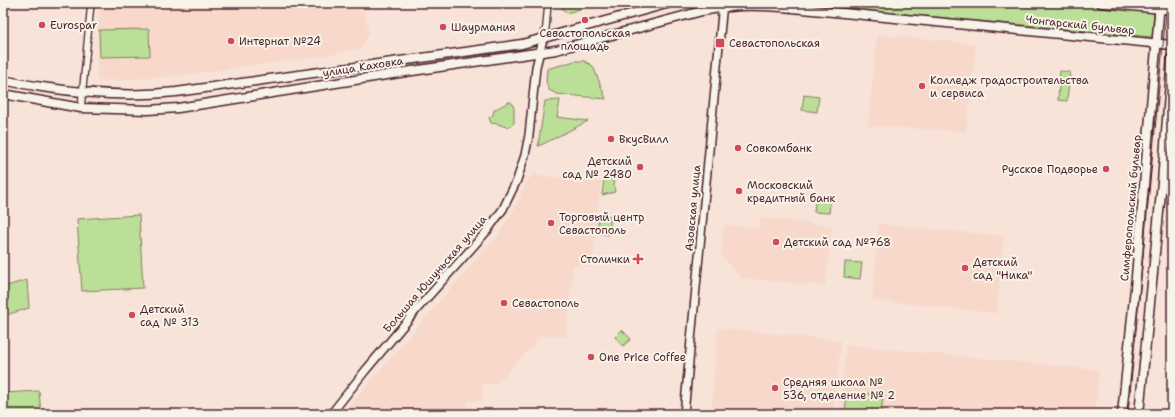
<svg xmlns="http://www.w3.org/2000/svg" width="1175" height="417" font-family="'Shantell Sans',sans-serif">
<rect width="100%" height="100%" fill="#f7e3d7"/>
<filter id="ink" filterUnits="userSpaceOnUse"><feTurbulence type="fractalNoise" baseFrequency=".025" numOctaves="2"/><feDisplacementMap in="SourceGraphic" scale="8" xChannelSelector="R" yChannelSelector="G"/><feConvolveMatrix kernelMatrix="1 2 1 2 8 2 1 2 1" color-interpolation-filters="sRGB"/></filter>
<g filter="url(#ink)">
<!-- built -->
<g fill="#f7d8cb">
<path d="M101,3h261l7,30 -8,15 -32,7 -154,21 -78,5 1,-55z"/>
<path d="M877,35l61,5 38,5 -10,86 -98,-5z"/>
<path d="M532,175l69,7 -9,85 -19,-2 -7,72 -24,-2 -45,49 -14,-1 -2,18 -13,-1 -2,14h-123l123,-143 30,-33 19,-30 13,-29 3,-1z"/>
<path d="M760,218l72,8 -7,60 -83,-8 -21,-22 3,-31 35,4z"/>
<path d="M879,224l125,12 -7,77 -125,-13z"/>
<path d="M718,328l123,13 -8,73h-122z"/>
<path d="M846,345l253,25 -4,44h-256z"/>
</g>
<!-- green -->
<g fill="#bcdf98" stroke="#837f62">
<path d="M562,3h25l-4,5 -16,5 -5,-5z"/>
<path d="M787,3h282l85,8 -2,26z"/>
<path d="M149,29l1,27 -50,1 -1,-27z"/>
<path d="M575,61h9l9,5 13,33 -49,-5 -8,-4 -3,-9 1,-12z"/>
<path d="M1060,71l10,1 -3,29 -9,-1z"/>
<path d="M804,95l15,2 -2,15 -15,-2z"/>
<path d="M560,100l-3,17 31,4 -45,23 -5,2 7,-45z"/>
<path d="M509,102h2l3,6v15l-6,4 -5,-1 -5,-2 -7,-1 -2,-5 4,-3 1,-5z"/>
<path d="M604,178l9,1 2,13 -13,3z"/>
<path d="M816,194l15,2 -2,17 -15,-1z"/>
<path d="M599,214l12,2 -2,19 -12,-2z"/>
<path d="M139,215l4,73 -61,3 -5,-72z"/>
<path d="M845,262l17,1 -2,16 -16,-2z"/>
<path d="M27,280l2,28 -26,8v-29z"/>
<path d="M622,330l9,9 -8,7 -8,-9z"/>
<path d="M39,391l2,23h-38v-21z"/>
<path d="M847,392l36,3 -2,19h-36z"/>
</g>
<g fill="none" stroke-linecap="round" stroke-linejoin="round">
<defs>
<g id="minor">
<path d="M543,39l3,-12 2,-24"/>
<path d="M81,108l10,-105"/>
</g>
<g id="tertiary">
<path d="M331,414l34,-43 53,-63 69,-77 16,-22 14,-29 8,-25 4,-20 7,-68 7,-28"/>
<path d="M684,414l39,-411"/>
</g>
<g id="secondary">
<path d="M1101,3l71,7"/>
<path d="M3,80c13,3 26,5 39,7 45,7 89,10 134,5l346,-48 148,-41"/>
<path d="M3,94l78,14 67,2 30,-2 234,-37 144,-21 146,-39c28,-6 51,-6 80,-4l390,38"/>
<path d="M1122,414l13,-126 25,-285"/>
<path d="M1139,414l23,-232 10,-125"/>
</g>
</defs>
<!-- minor casing -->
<use href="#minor" stroke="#4a1f2b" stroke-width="8"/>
<!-- tertiary casing -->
<use href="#tertiary" stroke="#4a1f2b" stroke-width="10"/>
<!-- secondary casing -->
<use href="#secondary" stroke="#4a1f2b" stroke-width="11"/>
<!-- minor -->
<use href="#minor" stroke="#f7f3e8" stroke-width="5.5"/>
<!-- tertiary -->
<use href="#tertiary" stroke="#f7f3e8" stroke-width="7"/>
<!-- secondary -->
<use href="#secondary" stroke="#f7f3e8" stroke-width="8"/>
<!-- tram -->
<path stroke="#4a1f2b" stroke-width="1" d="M1128,414l39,-411"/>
</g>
</g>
<!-- markers -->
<g fill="#d1495b" stroke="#f7f3e8" stroke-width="1.5">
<circle cx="585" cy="20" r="4"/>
<circle cx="42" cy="25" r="4"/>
<circle cx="443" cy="27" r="4"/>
<circle cx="231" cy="41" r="4"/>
<rect x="715" y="38" width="10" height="10" rx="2"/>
<circle cx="922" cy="86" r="4"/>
<circle cx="611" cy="139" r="4"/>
<circle cx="738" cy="148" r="4"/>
<circle cx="640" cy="167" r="4"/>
<circle cx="1106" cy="169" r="4"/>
<circle cx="739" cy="191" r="4"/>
<circle cx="551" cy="223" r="4"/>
<circle cx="776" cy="242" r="4"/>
<path d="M636 253h4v4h4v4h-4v4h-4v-4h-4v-4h4z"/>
<circle cx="965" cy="268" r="4"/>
<circle cx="504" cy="303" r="4"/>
<circle cx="132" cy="315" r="4"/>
<circle cx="591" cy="357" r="4"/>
<circle cx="775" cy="388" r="4"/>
</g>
<g text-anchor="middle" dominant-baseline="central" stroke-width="4" stroke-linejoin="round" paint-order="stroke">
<!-- poi labels -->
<g font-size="11" fill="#4a1f2b" stroke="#f7f3e8" text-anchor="start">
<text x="50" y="25">Eurospar</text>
<text x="451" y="27">Шаурмания</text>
<text x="585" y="33" text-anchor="middle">Севастопольская<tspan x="585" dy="13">площадь</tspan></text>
<text x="239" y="41">Интернат №24</text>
<text x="729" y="43">Севастопольская</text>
<text x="930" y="80">Колледж градостроительства<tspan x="930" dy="13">и сервиса</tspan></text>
<text x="619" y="139">ВкусВилл</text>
<text x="746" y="148">Совкомбанк</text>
<text x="632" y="161" text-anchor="end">Детский<tspan x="632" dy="13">сад № 2480</tspan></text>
<text x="1098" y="169" text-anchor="end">Русское Подворье</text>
<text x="747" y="185">Московский<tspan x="747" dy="13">кредитный банк</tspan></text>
<text x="559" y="217">Торговый центр<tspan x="559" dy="13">Севастополь</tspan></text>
<text x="784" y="242">Детский сад №768</text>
<text x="630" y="259" text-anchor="end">Столички</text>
<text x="973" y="262">Детский<tspan x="973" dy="13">сад "Ника"</tspan></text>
<text x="512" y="303">Севастополь</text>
<text x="140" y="309">Детский<tspan x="140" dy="13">сад № 313</tspan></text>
<text x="599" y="357">One Price Coffee</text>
<text x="783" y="382">Средняя школа №<tspan x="783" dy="13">536, отделение № 2</tspan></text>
</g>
<!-- street labels -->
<g font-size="11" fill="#4a1f2b" stroke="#f7f3e8">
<text transform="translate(1080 25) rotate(6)">Чонгарский бульвар</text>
<text transform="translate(363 67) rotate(-9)">улица Каховка</text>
<text transform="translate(693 208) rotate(-85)">Азовская улица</text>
<text transform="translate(1131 208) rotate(-85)">Симферопольский бульвар</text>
<text transform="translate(435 274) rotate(-49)">Большая Юшуньская улица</text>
</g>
</g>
<!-- margin -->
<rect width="1175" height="417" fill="none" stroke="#f7f3e8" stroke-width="16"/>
<rect x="8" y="8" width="1159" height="401" fill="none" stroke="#4a1f2b" stroke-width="1.5" filter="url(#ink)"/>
</svg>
